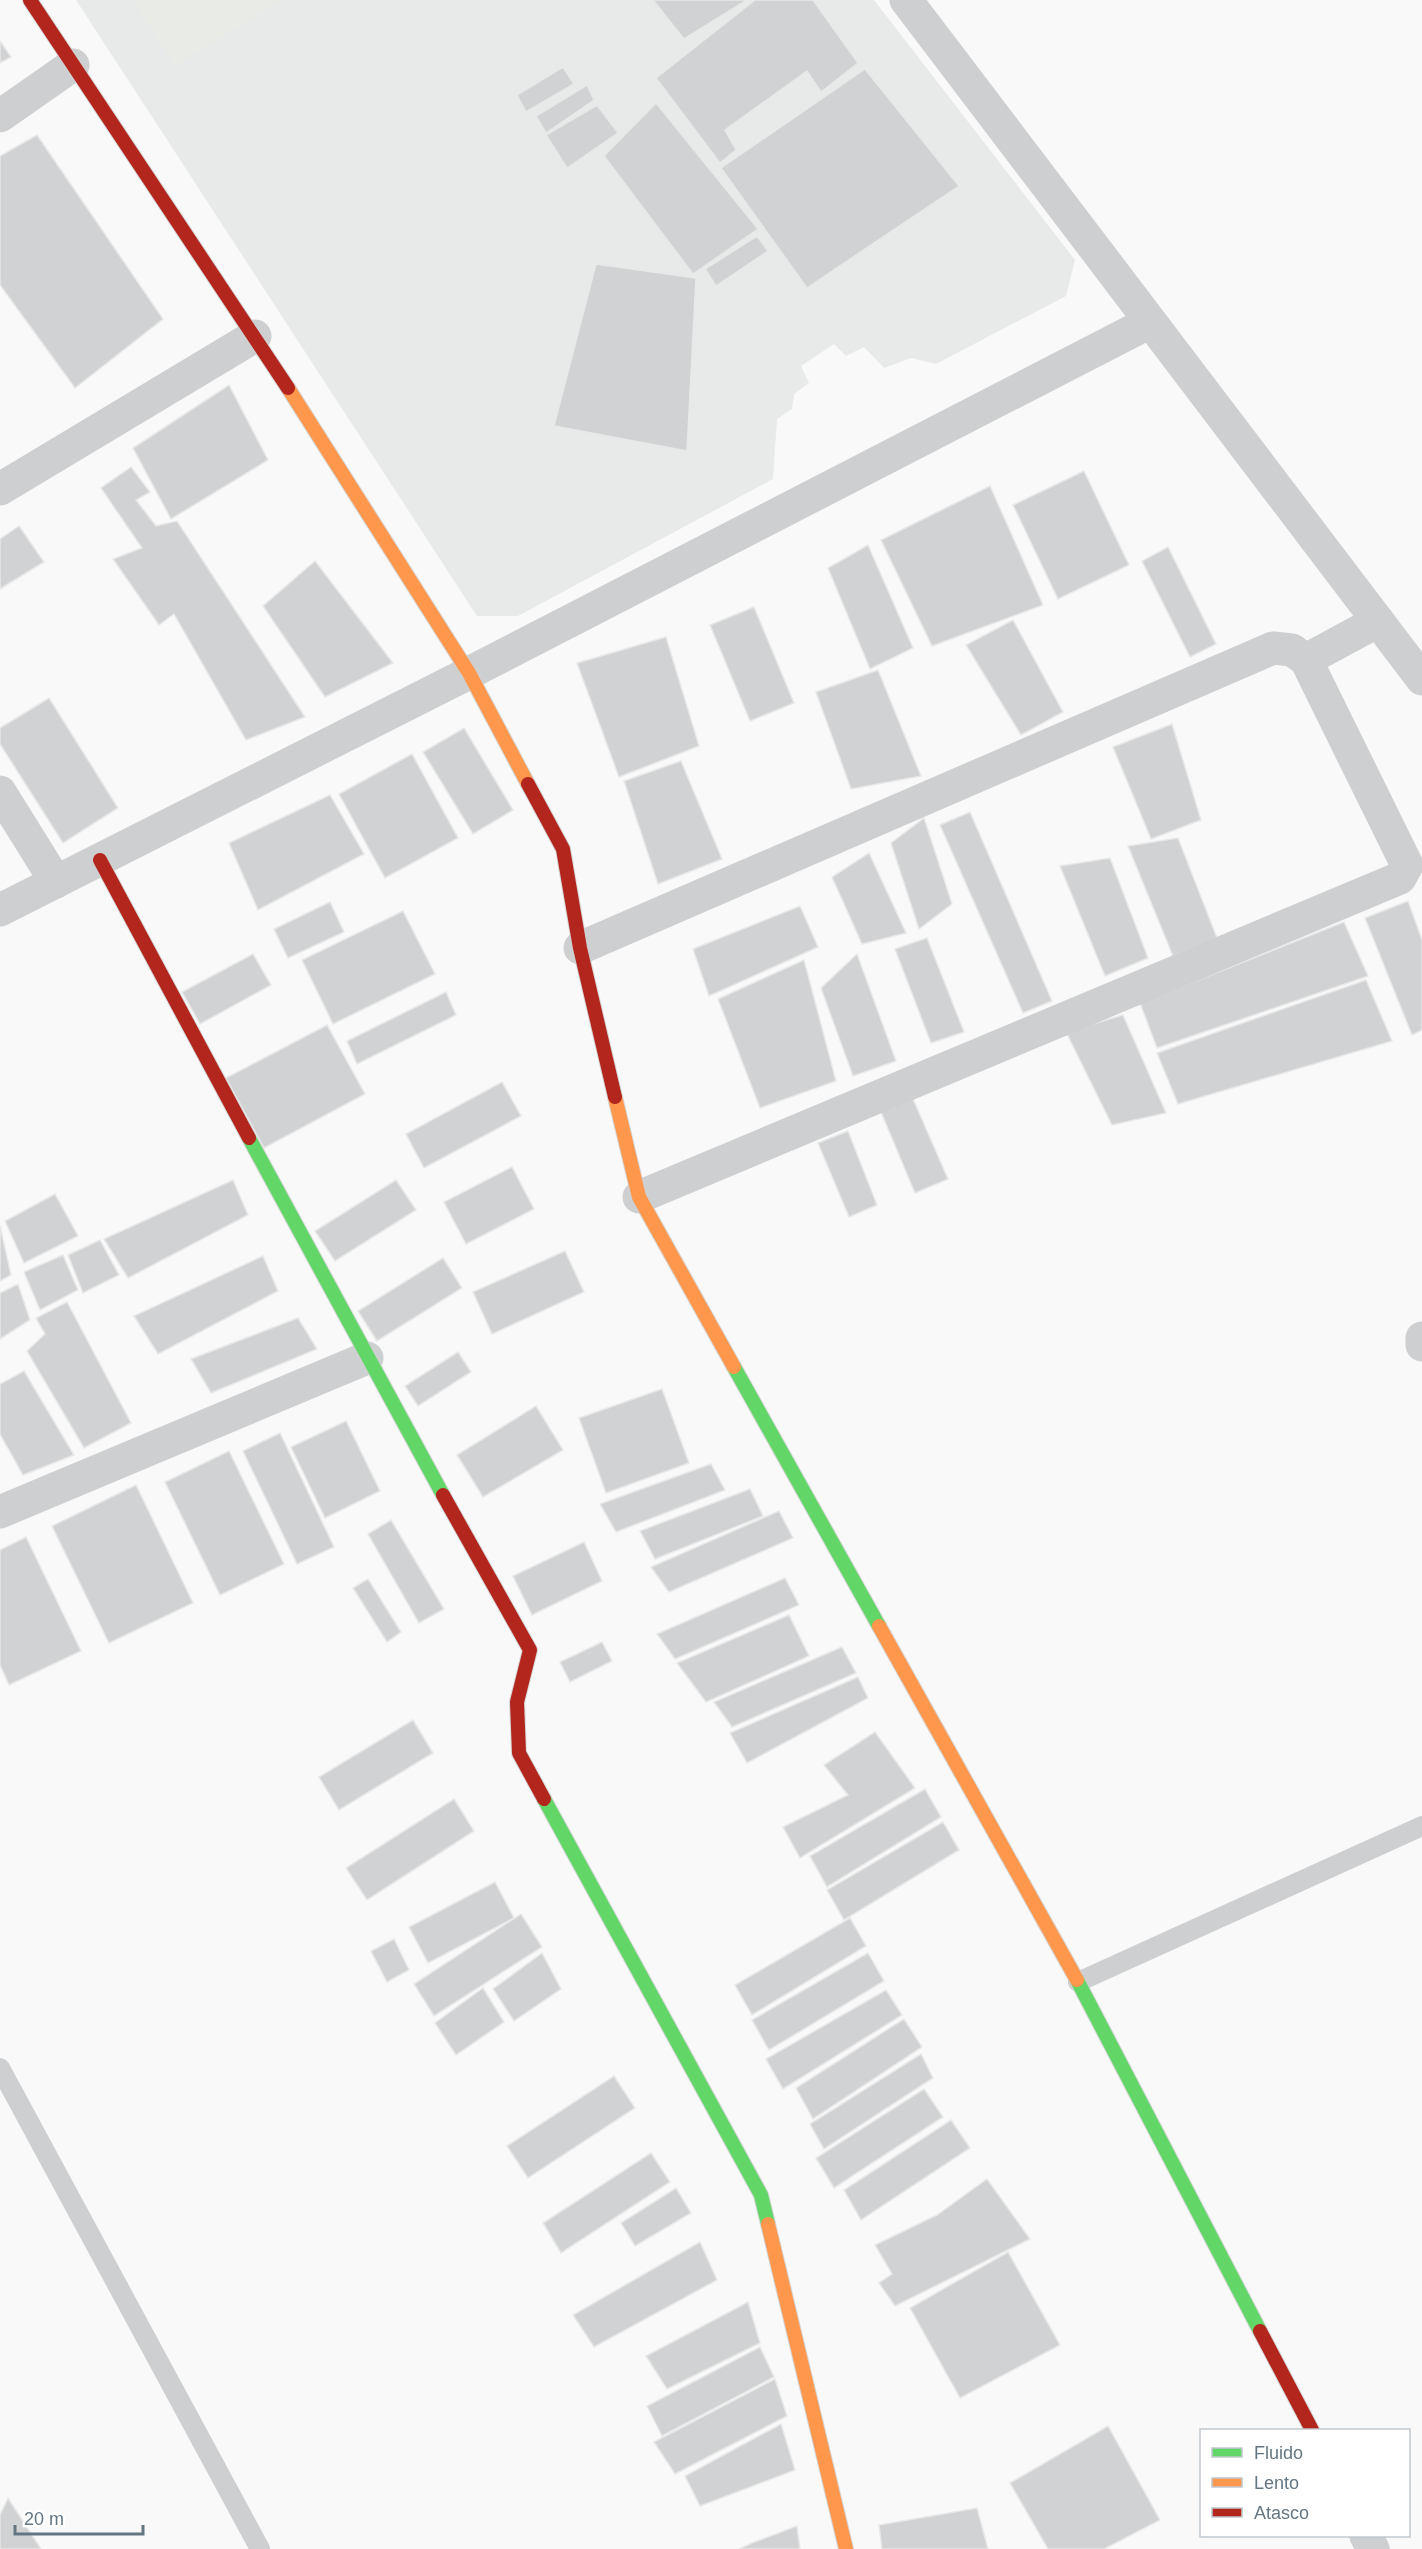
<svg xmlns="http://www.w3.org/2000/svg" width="1422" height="2549" font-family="Helvetica,sans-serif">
<rect width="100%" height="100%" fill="#f9f9f9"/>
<!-- built -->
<path fill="#e8e9e9" d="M76,0h798l201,260 -9,36 -130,68 -25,-6 -27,10 -20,-21 -18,9 -12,-12 -33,22 8,17 -15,11 -2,15 -15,10 -4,60 -255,137h-41z"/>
<!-- green -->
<path fill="#e8ebe6" d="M133,0h149l-107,66z"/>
<!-- building -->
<g fill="#d0d2d3" stroke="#e8e8e8" stroke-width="1.5">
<path d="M653,0h94l-63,39z"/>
<path d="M755,0h58l45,63 -37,29 -14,-21 -82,59 11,20 -16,13 -64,-85z"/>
<path d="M0,41l11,16 -11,6z"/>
<path d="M563,67l11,17 -48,28 -9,-17z"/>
<path d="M865,69l94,117 -152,102 -86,-120z"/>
<path d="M587,85l7,15 -48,33 -10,-17z"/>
<path d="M656,103l102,126 -65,45 -89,-118z"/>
<path d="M597,105l21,28 -51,35 -21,-33z"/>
<path d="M37,135l126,184 -88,69 -75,-103v-129z"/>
<path d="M757,236l11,15 -52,35 -11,-17z"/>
<path d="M596,264l100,14 -9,173 -133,-25z"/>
<path d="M229,385l39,75 -97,59 -38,-71z"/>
<path d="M131,467l19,25 -14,8 20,26 21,-5 128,196 -59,23 -72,-126 -15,11 -46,-66 29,-11 -41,-60z"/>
<path d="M1084,471l45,94 -71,34 -45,-94z"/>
<path d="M990,486l53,119 -111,41 -51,-106z"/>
<path d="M19,526l25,36 -44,27v-50z"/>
<path d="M868,545l45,103 -43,21 -42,-101z"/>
<path d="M1168,547l48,97 -26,13 -48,-96z"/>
<path d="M315,561l78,102 -68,34 -62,-91z"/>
<path d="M754,607l40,96 -44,18 -40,-96z"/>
<path d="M1013,620l50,92 -42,23 -55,-90z"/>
<path d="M666,637l33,109 -80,31 -42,-114z"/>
<path d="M878,670l43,106 -70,13 -35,-97z"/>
<path d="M49,698l69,110 -55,35 -63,-99v-16z"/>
<path d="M1172,724l29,96 -50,19 -38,-92z"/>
<path d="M464,728l49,82 -40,24 -50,-82z"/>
<path d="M412,754l46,84 -73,40 -46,-84z"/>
<path d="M681,761l41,98 -64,25 -34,-103z"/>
<path d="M330,795l34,59 -106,56 -29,-67z"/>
<path d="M970,812l82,189 -29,12 -83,-188z"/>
<path d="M924,818l28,86 -33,25 -28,-86z"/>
<path d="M1178,838l39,100 -44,18 -45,-110z"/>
<path d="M869,853l37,80 -44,11 -30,-67z"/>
<path d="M1110,858l38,100 -43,18 -45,-110z"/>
<path d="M1408,901l14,39v90l-10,5 -47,-117z"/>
<path d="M330,902l14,30 -56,26 -14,-29z"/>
<path d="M800,906l18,41 -109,49 -16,-47z"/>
<path d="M403,911l32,63 -102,50 -31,-64z"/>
<path d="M1344,922l24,54 -211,72 -17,-45z"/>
<path d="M927,938l37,94 -33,11 -36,-94z"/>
<path d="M253,954l18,31 -71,39 -18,-32z"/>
<path d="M857,954l39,107 -43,15 -32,-88z"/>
<path d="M804,960l32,121 -76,27 -42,-109z"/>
<path d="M1366,980l26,61 -214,63 -21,-51z"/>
<path d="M446,992l10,23 -99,49 -10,-23z"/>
<path d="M1123,1015l43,98 -54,12 -46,-93z"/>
<path d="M327,1025l38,69 -101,54 -38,-70z"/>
<path d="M502,1082l19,34 -97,52 -18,-34z"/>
<path d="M913,1099l35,80 -33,14 -34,-81z"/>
<path d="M848,1131l29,74 -28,12 -31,-74z"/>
<path d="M512,1167l22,42 -68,35 -22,-42z"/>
<path d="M233,1180l15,35 -120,63 -24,-39z"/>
<path d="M396,1180l20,30 -81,51 -20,-30z"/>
<path d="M55,1194l23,42 -54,27 -19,-42z"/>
<path d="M0,1226l11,49 -11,6z"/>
<path d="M100,1240l19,35 -36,18 -15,-38z"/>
<path d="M565,1251l19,41 -92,42 -19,-42z"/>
<path d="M63,1255l15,35 -38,20 -16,-38z"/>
<path d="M263,1256l15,35 -120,63 -24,-38z"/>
<path d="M443,1258l19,30 -85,53 -19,-30z"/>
<path d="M18,1284l12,36 -30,19v-46z"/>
<path d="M67,1302l64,121 -47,25 -57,-97 18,-17 -9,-16z"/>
<path d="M298,1318l19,31 -106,44 -20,-34z"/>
<path d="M458,1352l13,20 -53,34 -13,-20z"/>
<path d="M24,1371l50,84 -51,20 -23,-41v-50z"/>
<path d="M662,1389l27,74 -83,30 -27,-75z"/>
<path d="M536,1406l27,44 -80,47 -26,-42z"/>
<path d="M346,1421l34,70 -55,27 -34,-71z"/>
<path d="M280,1433l54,114 -37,17 -54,-113z"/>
<path d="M229,1451l55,113 -64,31 -55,-113z"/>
<path d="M711,1464l14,26 -109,42 -16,-28z"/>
<path d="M136,1485l57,118 -84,40 -57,-117z"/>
<path d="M750,1489l13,27 -108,43 -15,-28z"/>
<path d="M779,1511l14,27 -124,54 -18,-25z"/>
<path d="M391,1520l53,89 -25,14 -51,-89z"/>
<path d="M26,1537l55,114 -72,34 -9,-20v-115z"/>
<path d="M584,1542l18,39 -70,34 -19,-39z"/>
<path d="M785,1578l14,27 -124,54 -18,-25z"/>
<path d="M368,1579l33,53 -14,10 -34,-54z"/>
<path d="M789,1615l20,41 -103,46 -29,-39z"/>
<path d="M602,1642l10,19 -42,21 -10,-20z"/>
<path d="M842,1647l14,26 -124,54 -18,-25z"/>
<path d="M858,1677l10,21 -121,65 -17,-30z"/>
<path d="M413,1720l20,33 -94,57 -20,-33z"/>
<path d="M875,1732l40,56 -115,70 -17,-31 65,-32 -24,-30z"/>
<path d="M925,1789l16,28 -114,70 -17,-31z"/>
<path d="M454,1799l20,32 -107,69 -21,-32z"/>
<path d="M943,1822l16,28 -115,70 -17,-30z"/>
<path d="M495,1882l19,36 -86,45 -19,-36z"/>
<path d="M521,1914l21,33 -108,69 -20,-32z"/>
<path d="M850,1918l16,28 -114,69 -17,-30z"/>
<path d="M394,1939l15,31 -22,12 -16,-31z"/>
<path d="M542,1953l19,36 -47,32 -21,-32z"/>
<path d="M868,1953l16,28 -115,69 -17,-30z"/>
<path d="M483,1988l21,34 -48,33 -21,-32z"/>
<path d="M886,1990l16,25 -119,74 -17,-30z"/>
<path d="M904,2019l18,28 -109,72 -17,-31z"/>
<path d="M921,2054l12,24 -109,71 -14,-25z"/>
<path d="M614,2076l21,32 -107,70 -21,-32z"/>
<path d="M924,2089l19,28 -109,71 -18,-30z"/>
<path d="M951,2120l19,28 -109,72 -17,-30z"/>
<path d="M651,2153l19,29 -109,71 -18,-30z"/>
<path d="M987,2179l43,60 -135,67 -16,-23 13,-9 -17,-29 62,-30z"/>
<path d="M676,2188l15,25 -56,33 -14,-23z"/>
<path d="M700,2242l17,38 -123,67 -21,-32z"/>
<path d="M1008,2252l52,93 -100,53 -50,-90z"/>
<path d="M748,2302l12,41 -93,46 -21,-33z"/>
<path d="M760,2347l14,30 -112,59 -15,-30z"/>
<path d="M775,2379l12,37 -112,58 -21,-32z"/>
<path d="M781,2424l14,46 -95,36 -15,-30z"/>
<path d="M1108,2426l52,94 -56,29h-56l-38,-66z"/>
<path d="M8,2498l33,51h-41v-34z"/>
<path d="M977,2508l11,41h-106l-3,-24z"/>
<path d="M797,2526l3,23h-61l13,-6z"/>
</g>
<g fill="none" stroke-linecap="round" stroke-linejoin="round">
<defs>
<g id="fast">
<path d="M249,1138l194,357"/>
<path d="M734,1367l145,259"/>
<path d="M544,1799l217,396 7,29"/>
<path d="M1077,1980l183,351"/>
</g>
<g id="slow">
<path d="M288,388l181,285 59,111"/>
<path d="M615,1097l24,100 95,170"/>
<path d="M879,1626l198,354"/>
<path d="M768,2224l78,325"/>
</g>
<g id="jam">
<path d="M30,0l258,388"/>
<path d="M528,784l35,65 17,99 35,149"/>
<path d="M100,860l149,278"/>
<path d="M443,1495l87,155 -13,52 2,51 25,46"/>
<path d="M1260,2331l52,99"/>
</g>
</defs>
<!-- fast casing -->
<use href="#fast" stroke="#d5d6d7" stroke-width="16"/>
<!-- slow casing -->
<use href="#slow" stroke="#d5d6d7" stroke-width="16"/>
<!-- jam casing -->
<use href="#jam" stroke="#d5d6d7" stroke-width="16"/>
<!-- lane -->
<g stroke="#cecfd0" stroke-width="20">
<path d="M1078,1982l344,-156"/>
<path d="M0,2068l260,481"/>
</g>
<!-- street -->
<g stroke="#cecfd0" stroke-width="33">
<path d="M906,0l516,679"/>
<path d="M0,116l73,-51"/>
<path d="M0,489l255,-153"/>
<path d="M1306,660l72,-39"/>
<path d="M0,792l56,90"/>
<path d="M0,910l469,-237 681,-351"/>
<path d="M580,948l693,-300 19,2 14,10 101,205 -7,13 -761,319"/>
<path d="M1422,1338v7"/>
<path d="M0,1512l367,-154"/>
<path d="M1366,2536l7,13"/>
</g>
<!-- fast -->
<use href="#fast" stroke="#63d668" stroke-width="14"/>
<!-- slow -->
<use href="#slow" stroke="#ff974d" stroke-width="14"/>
<!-- jam -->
<use href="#jam" stroke="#b3261e" stroke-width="14"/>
</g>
<!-- legend -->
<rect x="1200" y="2429" width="210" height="108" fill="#ffffff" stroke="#c1c8cd" stroke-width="1.5"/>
<rect x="1212" y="2448" width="30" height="9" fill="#63d668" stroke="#c1c8cd" stroke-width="1.5"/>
<text x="1254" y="2459" font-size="18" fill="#657683">Fluido</text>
<rect x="1212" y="2478" width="30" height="9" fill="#ff974d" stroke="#c1c8cd" stroke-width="1.5"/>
<text x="1254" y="2489" font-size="18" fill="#657683">Lento</text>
<rect x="1212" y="2508" width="30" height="9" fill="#b3261e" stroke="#c1c8cd" stroke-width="1.5"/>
<text x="1254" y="2519" font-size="18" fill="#657683">Atasco</text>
<!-- scale -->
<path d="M15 2525v9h128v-9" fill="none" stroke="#657683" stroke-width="3"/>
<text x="24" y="2525" font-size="18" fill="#657683" stroke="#ffffff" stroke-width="4.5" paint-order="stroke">20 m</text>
</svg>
